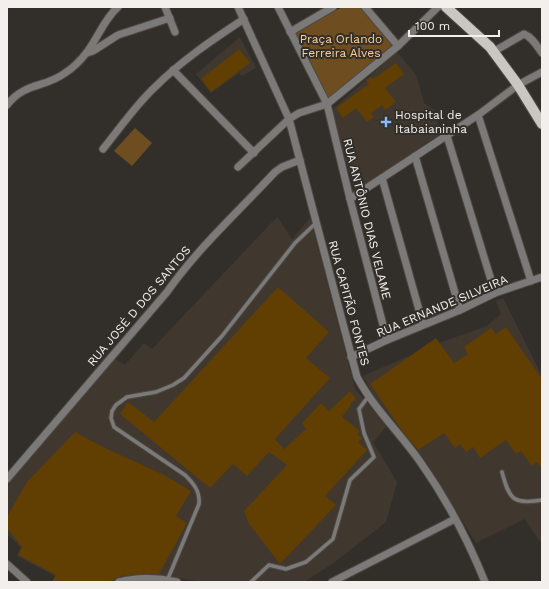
<svg xmlns="http://www.w3.org/2000/svg" width="549" height="589" font-family="'Work Sans',sans-serif">
<rect width="100%" height="100%" fill="#322f2a"/>
<!-- built -->
<g fill="#40382f">
<path d="M240,37l16,31 -14,8 -3,-3 -28,20 -15,-19z"/>
<path d="M397,52l19,23 8,28 10,7 6,24 -85,58 -24,-81z"/>
<path d="M277,217l15,22 18,-21 45,171 32,37 -14,16 24,40 -11,40 -51,40 -31,20h-100l-46,-7 -36,2 -10,5h-60l3,-6 -38,-20 4,-9 -14,-13v-49l106,-127 12,7 19,-22 8,6z"/>
<path d="M503,298l39,78v169l-17,-26 -49,24 -52,-84 -49,-60 -12,-23 73,-32 51,-18 14,-12 -5,-13z"/>
</g>
<!-- green -->
<g fill="#6e4e20">
<path d="M342,7h19l32,40 -66,53 -32,-67z"/>
<path d="M135,128l17,15 -20,23 -18,-15z"/>
</g>
<!-- building -->
<g fill="#613e01">
<path d="M239,49l11,14 -39,29 -10,-13z"/>
<path d="M396,63l8,11 -19,14 11,14 -11,8 -3,-5 -11,8 3,4 -7,5 -11,-14 -13,10 -7,-10 33,-24 -3,-4 5,-3 2,2z"/>
<path d="M278,287l51,45 -23,26 24,20 -55,61 9,10 22,-20 -4,-6 19,-20 8,8 21,-20 6,8 -6,5 1,1 -9,12 18,14 -3,3 5,4 -4,4 9,8 -42,46 11,9 -56,59 -31,-40 -5,-13 43,-46 -18,-13 -22,24 -14,-12 -23,24 -90,-74 8,-12 26,20z"/>
<path d="M506,327l36,52v89l-5,-6 -5,4 -11,-15 -5,3 -10,-14 -26,18 -7,-11 -7,5 -6,-8 -5,4 -11,-15 -26,17 -15,-18 -33,-48 66,-46 18,25 14,-9 -4,-7 27,-19 5,6z"/>
<path d="M75,432l28,15 61,28 27,16 -15,25 11,7 -28,51h-19l-19,2 -12,6h-57l4,-7 -38,-20 4,-8 -15,-19v-11l20,-35z"/>
</g>
<g fill="none" stroke-linecap="round" stroke-linejoin="round">
<defs>
<g id="lane">
<path d="M502,472c7,27 11,33 40,28"/>
<path d="M167,581l32,-77c1,-13 -5,-20 -14,-29l-71,-48 -3,-9 1,-7 4,-6 11,-8 29,-5 17,-7 11,-7 38,-42 73,-93 22,-21"/>
<path d="M251,582l18,-17 17,4 20,-7 27,-23 17,-59 24,-23 -10,-24 -5,-24 9,-12"/>
</g>
<g id="street">
<path d="M165,7l10,25"/>
<path d="M238,7l51,112 68,258c17,32 44,57 64,86 26,37 47,77 64,119"/>
<path d="M278,7l49,97 23,95 37,141"/>
<path d="M365,7l33,39"/>
<path d="M290,32l43,-25"/>
<path d="M493,52l31,-18c8,3 13,12 18,19"/>
<path d="M87,53l6,-2 25,-16 52,-17"/>
<path d="M173,70l81,83"/>
<path d="M7,105c18,-23 38,-17 58,-32 8,-5 16,-13 22,-21 11,-14 17,-33 31,-45"/>
<path d="M478,115l53,166"/>
<path d="M447,136l48,157"/>
<path d="M103,149c17,-21 32,-43 51,-61 27,-27 58,-48 90,-69"/>
<path d="M415,156l45,154"/>
<path d="M238,167l51,-48 10,-6 28,-9 71,-58 40,-39"/>
<path d="M382,178l41,146"/>
<path d="M350,199l128,-84 40,-30 24,-13"/>
<path d="M351,357l36,-17 73,-30 35,-17 47,-16"/>
<path d="M7,479l160,-187c31,-44 71,-80 108,-120l7,-5 18,-7"/>
<path d="M7,564l20,18"/>
<path d="M119,582c19,-5 39,-4 58,0"/>
<path d="M332,582l123,-63"/>
</g>
<path id="primary" d="M446,7l44,40 28,38 24,39"/>
</defs>
<!-- lane casing -->
<use href="#lane" stroke="#4d4a45" stroke-width="5.5"/>
<!-- street casing -->
<use href="#street" stroke="#4d4a45" stroke-width="9"/>
<!-- primary casing -->
<use href="#primary" stroke="#4d4a45" stroke-width="12"/>
<!-- lane -->
<use href="#lane" stroke="#7c7a78" stroke-width="3.5"/>
<!-- street -->
<use href="#street" stroke="#7c7a78" stroke-width="7"/>
<!-- primary -->
<use href="#primary" stroke="#cac6c1" stroke-width="10"/>
</g>
<!-- markers -->
<path fill="#85bbfb" stroke="#322f2a" stroke-width="1.5" d="M384 116h4v4h4v4h-4v4h-4v-4h-4v-4h4z"/>
<g text-anchor="middle" dominant-baseline="central" stroke-width="4" stroke-linejoin="round" paint-order="stroke">
<!-- park labels -->
<g font-size="12" fill="#fccf94" stroke="#322f2a">
<text x="341" y="39">Praça Orlando<tspan x="341" dy="14">Ferreira Alves</tspan></text>
</g>
<!-- poi labels -->
<g font-size="12" fill="#f2efec" stroke="#322f2a" text-anchor="start">
<text x="395" y="115">Hospital de<tspan x="395" dy="14">Itabaianinha</tspan></text>
</g>
<!-- street labels -->
<g font-size="12" fill="#f2efec" stroke="#322f2a">
<text transform="translate(367 219) rotate(76)">RUA ANTÔNIO DIAS VELAME</text>
<text transform="translate(349 303) rotate(75)">RUA CAPITÃO FONTES</text>
<text transform="translate(139 306) rotate(-50)">RUA JOSÉ D DOS SANTOS</text>
<text transform="translate(442 306) rotate(-23)">RUA ERNANDE SILVEIRA</text>
</g>
</g>
<!-- border -->
<rect width="549" height="589" fill="none" stroke="#f2efec" stroke-width="16"/>
<!-- scale -->
<path d="M409 30v6h90v-6" fill="none" stroke="#f2efec" stroke-width="2"/>
<text x="415" y="30" font-size="12" fill="#f2efec" stroke="#322f2a" stroke-width="3" paint-order="stroke">100 m</text>
</svg>
